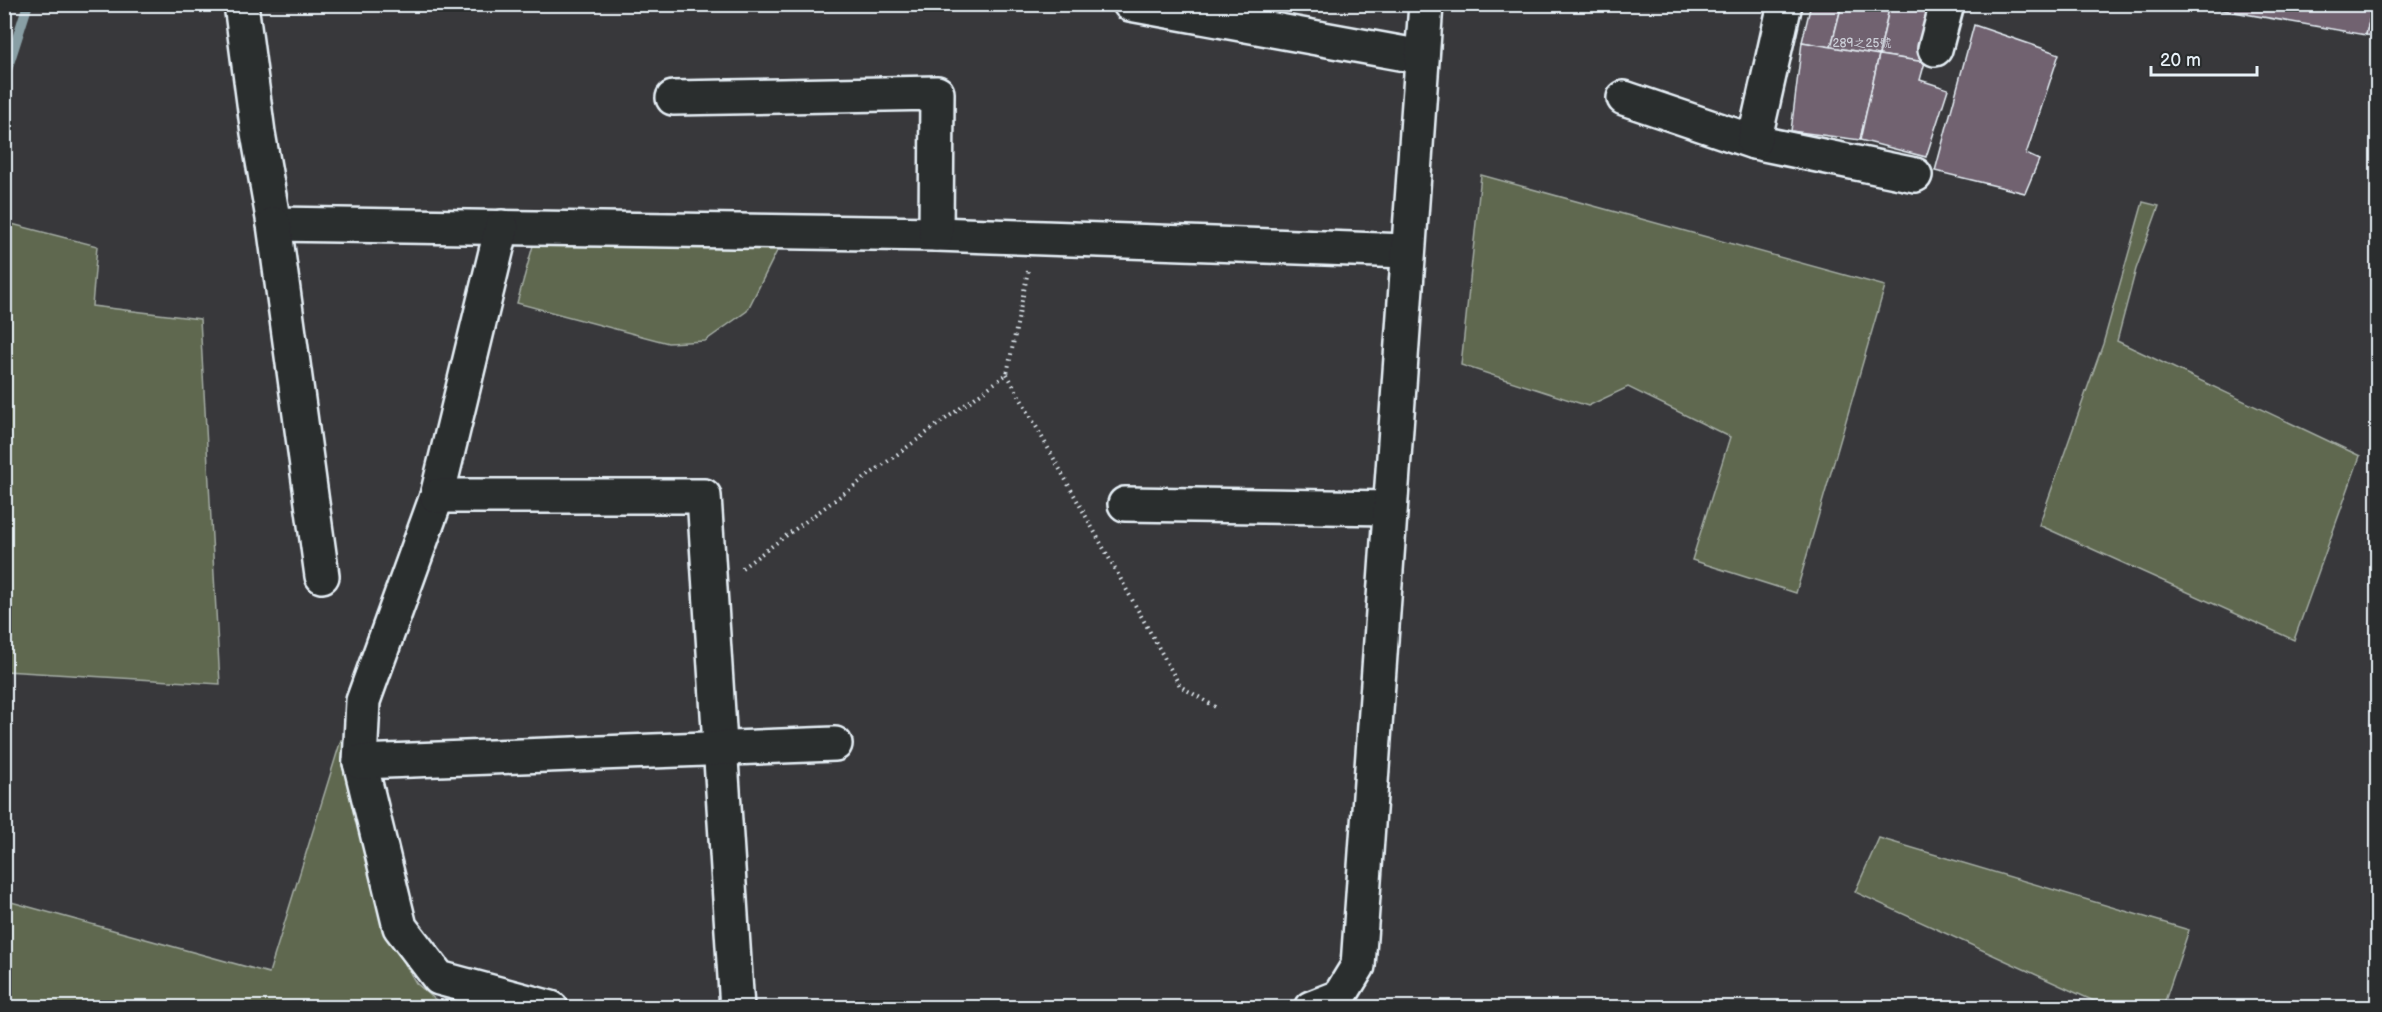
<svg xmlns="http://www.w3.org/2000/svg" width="2382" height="1012" font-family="'Balsamiq Sans','LXGW WenKai TC',sans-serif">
<rect width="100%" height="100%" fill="#38383b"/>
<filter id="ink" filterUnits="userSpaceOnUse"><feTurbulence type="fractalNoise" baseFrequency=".0167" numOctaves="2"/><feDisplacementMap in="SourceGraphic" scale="12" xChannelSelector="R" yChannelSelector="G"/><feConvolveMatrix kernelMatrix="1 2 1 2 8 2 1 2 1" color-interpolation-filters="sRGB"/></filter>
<g filter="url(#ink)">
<!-- green -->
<g fill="#5f684f" stroke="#a4aca4" stroke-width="1.5">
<path d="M1481,175l404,111 -89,307 -104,-33 38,-123 -102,-50 -40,19 -127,-41z"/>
<path d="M2143,202l16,4 -23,63 -19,72 243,115 -66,184 -255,-115 64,-181z"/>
<path d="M4,222l93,24 -5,60 108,13 20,365 -215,-13z"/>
<path d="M534,242l246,3 -33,66 -42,30 -37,2 -151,-40z"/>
<path d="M360,738l45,226 11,19 28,24h-439l-1,-107 265,73 72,-233z"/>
<path d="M1879,838l310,92 -26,77h-56l-252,-115z"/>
</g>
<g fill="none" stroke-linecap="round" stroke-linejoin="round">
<!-- stream -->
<path stroke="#899fa5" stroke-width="10" d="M4,79l24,-75"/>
</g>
<!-- building -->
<g fill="#71626f" stroke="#e8f1f8" stroke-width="1.5">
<path d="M1741,4h41l-2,9z"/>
<path d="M1811,4h31l-11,43 -29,-5z"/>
<path d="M1842,4h48l-11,51 -48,-8z"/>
<path d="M1890,4h49l-14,58 -46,-7z"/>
<path d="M2188,4h185l-7,31z"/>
<path d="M2373,4h5v32l-12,-1z"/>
<path d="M1974,25l85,29 -33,100 13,6 -14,33 -90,-22z"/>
<path d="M1802,42l77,13 -19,85 -69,-9z"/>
<path d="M1879,55l46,7 -5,18 28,9 -22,68 -66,-17z"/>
</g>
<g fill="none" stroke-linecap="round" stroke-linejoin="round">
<defs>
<g id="minor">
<path d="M241,4l17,129 16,91 662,10 471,17"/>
<path d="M1130,4l292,53"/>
<path d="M1935,49l12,-45"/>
<path d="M673,98l264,-5 -1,141"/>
<path d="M1624,98l130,44 161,33"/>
<path d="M1754,142l31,-138"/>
<path d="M274,224l48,352"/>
<path d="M502,227l-65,269 -74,205 -3,61 40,165 39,51 112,30"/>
<path d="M437,496h267l33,512"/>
<path d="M1125,504l264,4"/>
<path d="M360,762l475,-18"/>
<path d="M1311,1008l28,-11 19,-31 68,-962"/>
</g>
</defs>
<!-- minor casing -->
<use href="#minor" stroke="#e8f1f8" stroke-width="38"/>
<!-- path -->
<g stroke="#e8f1f8" stroke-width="4" stroke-dasharray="1.5 4.5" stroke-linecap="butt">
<path d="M1007,374l173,312 39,23"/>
<path d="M742,568l265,-194 21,-103"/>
</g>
<!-- minor -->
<use href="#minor" stroke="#2a2d2e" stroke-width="33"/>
</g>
</g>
<g text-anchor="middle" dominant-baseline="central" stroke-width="4.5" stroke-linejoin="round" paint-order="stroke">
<!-- number labels -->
<g font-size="12" fill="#cacdd6">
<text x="1862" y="43">289之25號</text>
</g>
</g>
<!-- margin -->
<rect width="2382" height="1012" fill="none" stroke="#2a2d2e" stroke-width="24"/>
<rect x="12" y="12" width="2358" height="988" fill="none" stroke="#e8f1f8" stroke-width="2" filter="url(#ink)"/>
<!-- scale -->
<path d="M2151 66v9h106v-9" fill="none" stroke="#e8f1f8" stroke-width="3"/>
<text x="2160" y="66" font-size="18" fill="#e8f1f8" stroke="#2a2d2e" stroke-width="4.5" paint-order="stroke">20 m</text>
</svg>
